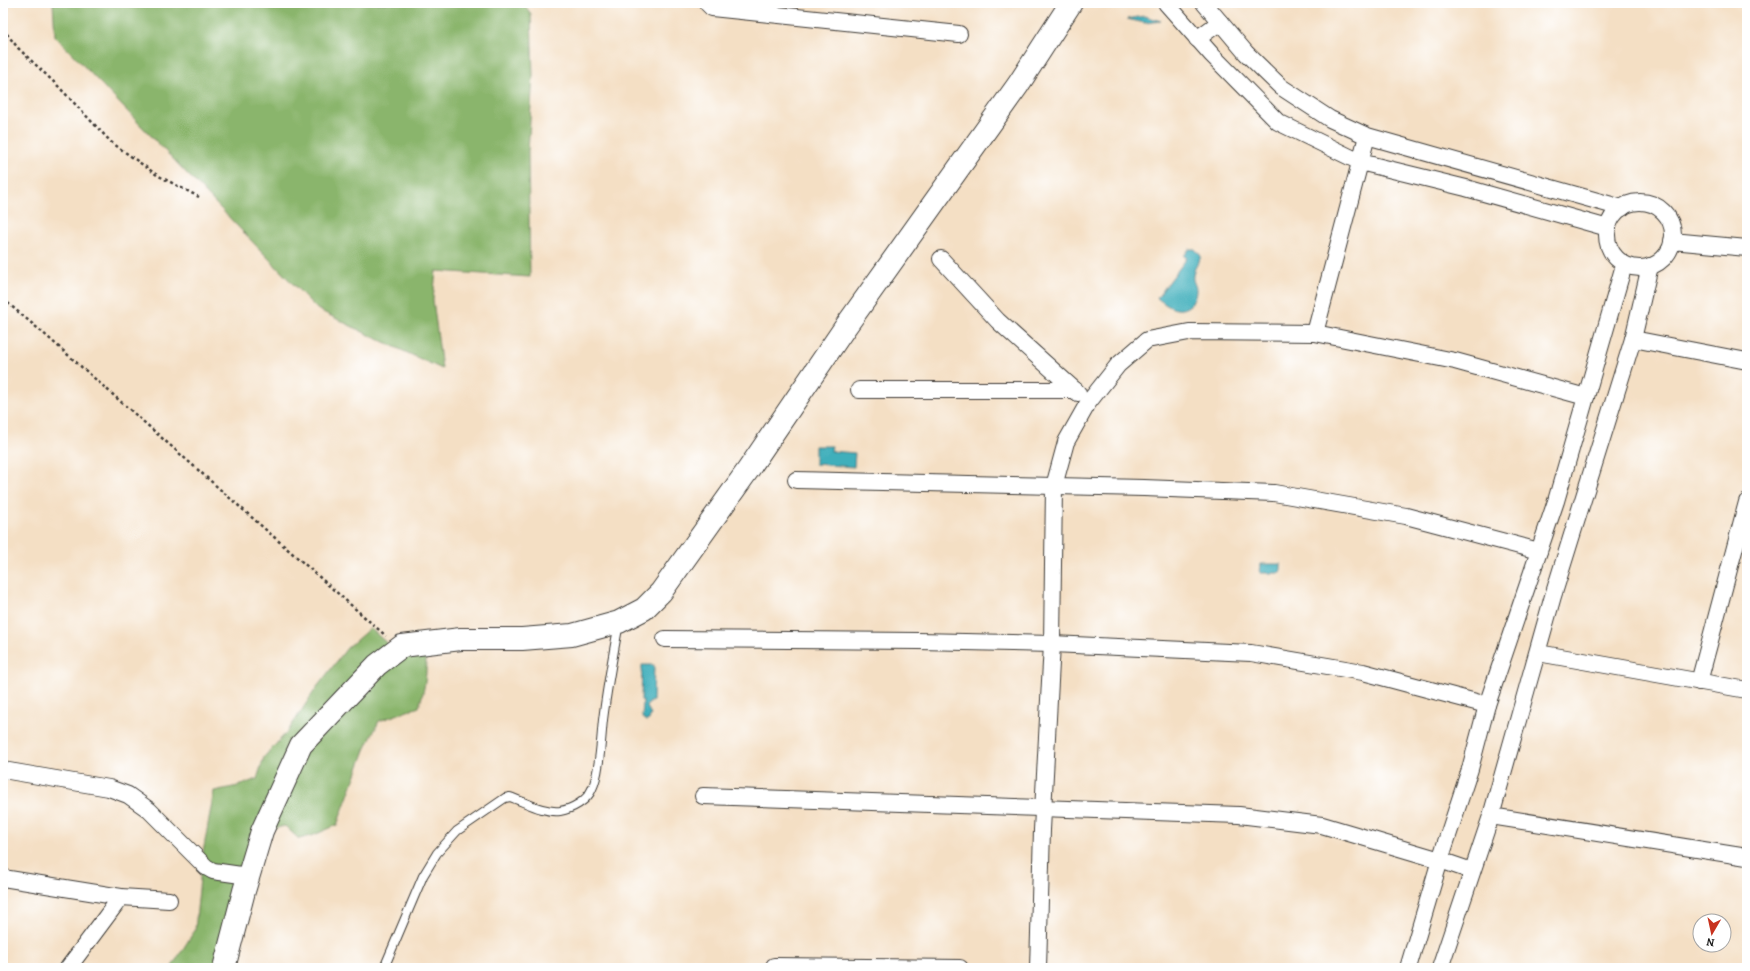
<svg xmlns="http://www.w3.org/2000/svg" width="1750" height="971" font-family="Alegreya,serif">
<rect width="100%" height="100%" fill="#fff"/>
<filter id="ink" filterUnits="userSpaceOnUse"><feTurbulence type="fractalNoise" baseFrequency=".025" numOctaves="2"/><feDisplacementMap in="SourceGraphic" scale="8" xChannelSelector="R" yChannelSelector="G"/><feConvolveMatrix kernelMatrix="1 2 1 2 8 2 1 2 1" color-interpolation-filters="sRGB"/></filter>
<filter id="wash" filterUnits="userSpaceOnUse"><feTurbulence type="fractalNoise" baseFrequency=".012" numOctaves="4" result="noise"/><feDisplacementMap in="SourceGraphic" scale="16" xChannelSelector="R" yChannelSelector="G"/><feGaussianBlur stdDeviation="0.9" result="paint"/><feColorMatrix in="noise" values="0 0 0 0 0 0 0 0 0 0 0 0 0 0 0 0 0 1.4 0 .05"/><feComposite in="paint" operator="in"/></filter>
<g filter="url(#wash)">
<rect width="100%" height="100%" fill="#f4dfc4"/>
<!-- forest -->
<g fill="#8ab56c" stroke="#536844">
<path d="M53,3h470l8,11 2,62 -5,75 2,126 -94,-6 -3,29 9,69 -73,-34 -52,-26 -262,-273z"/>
<path d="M370,628l20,18 35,5c3,20 0,37 -6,56l-40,14 -14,29 -28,75 -23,10 -15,4 -14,-13 -23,5 -38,137h-53l24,-38 7,-72 12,-67 24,-5 19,-7 7,-22 24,-26 29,-44 30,-39z"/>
</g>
<!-- water -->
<g fill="#3fafbb" stroke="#2e666c">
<path d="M1144,16l17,5 -16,2 -18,-4z"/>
<path d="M1189,249h6l6,7c-2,7 -8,13 -8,20 -1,6 4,10 3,15 0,5 -3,11 -6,14 -12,10 -24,0 -33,-7l30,-40 -3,-2z"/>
<path d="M815,446h17l-1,5 24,2 -1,14 -39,-3z"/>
<path d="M1261,564h20v9h-21z"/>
<path d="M642,665h12l-1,36 -4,2 -2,4 4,7 -2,6 -3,1 -4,-3 1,-17 -2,-1z"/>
</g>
</g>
<g filter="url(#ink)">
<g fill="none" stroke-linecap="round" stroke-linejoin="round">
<defs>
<path id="lane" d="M384,968l39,-92 14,-23 20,-22 48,-33 5,-1c15,5 34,16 50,14 12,-2 27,-10 32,-22 8,-16 9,-51 11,-69 4,-33 10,-65 16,-97"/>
<g id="street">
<path d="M707,3l5,5 247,26"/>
<path d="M1166,3l46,52 66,67 82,40 106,26 142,40"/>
<path d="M1204,3l42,50 35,34 49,32 37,17 255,72"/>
<path d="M1197,39l23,-17"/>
<circle cx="1640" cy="235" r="33"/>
<path d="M1672,241l75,7"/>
<path d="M941,259l57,62 80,72"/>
<path d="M1315,333l52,-197"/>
<path d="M1633,339l114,22"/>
<path d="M859,390h216"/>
<path d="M796,480l348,8 130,5 132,23 133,35"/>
<path d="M665,639l253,2 134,3 199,9 112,19 124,33"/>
<path d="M1538,653l209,37"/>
<path d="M1699,682l48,-180"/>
<path d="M3,770l106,18 19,7 21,15 57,57 7,4 35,5"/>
<path d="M703,796l536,19 83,10 118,35 32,11"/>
<path d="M1491,816l256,41"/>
<path d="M3,878l118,19 48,3"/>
<path d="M774,966l186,2"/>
<path d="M68,968l53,-71"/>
<path d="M1038,968l4,-138 10,-186 2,-158 12,-44 22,-39 30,-38 29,-25 42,-8 126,1 140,28 131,36"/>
<path d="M1408,968l32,-108 30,-91 17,-64 69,-204 68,-236"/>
<path d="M1440,968l51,-152 62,-220 80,-257 17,-73"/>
</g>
<path id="secondary" d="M224,968l20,-77 18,-60 39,-86 76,-80 25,-19 59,-7h61l50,-4 47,-13 25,-13 17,-17 87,-122 98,-144 172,-241 53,-82"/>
</defs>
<!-- lane casing -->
<use href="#lane" stroke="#3c3935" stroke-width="10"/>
<!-- street casing -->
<use href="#street" stroke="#3c3935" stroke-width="18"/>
<!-- secondary casing -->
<use href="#secondary" stroke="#3c3935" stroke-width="24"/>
<!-- path -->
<g stroke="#3c3935" stroke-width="2.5" stroke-dasharray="3 3" stroke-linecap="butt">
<path d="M3,29l15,19 40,38 53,56 46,33 42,22"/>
<path d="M3,299l39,33 344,304"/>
</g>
<!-- lane -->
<use href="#lane" stroke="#fff" stroke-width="8"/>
<!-- street -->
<use href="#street" stroke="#fff" stroke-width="16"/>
<!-- secondary -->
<use href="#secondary" stroke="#fff" stroke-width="22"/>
</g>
</g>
<!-- margin -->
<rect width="1750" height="971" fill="none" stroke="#fff" stroke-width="16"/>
<!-- north arrow -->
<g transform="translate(1712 933) rotate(189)"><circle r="19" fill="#ffffff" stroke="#a4a4a4"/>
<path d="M0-3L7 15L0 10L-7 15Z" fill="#c8321e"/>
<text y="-6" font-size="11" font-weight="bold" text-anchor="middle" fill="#1c1c1c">N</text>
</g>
</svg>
